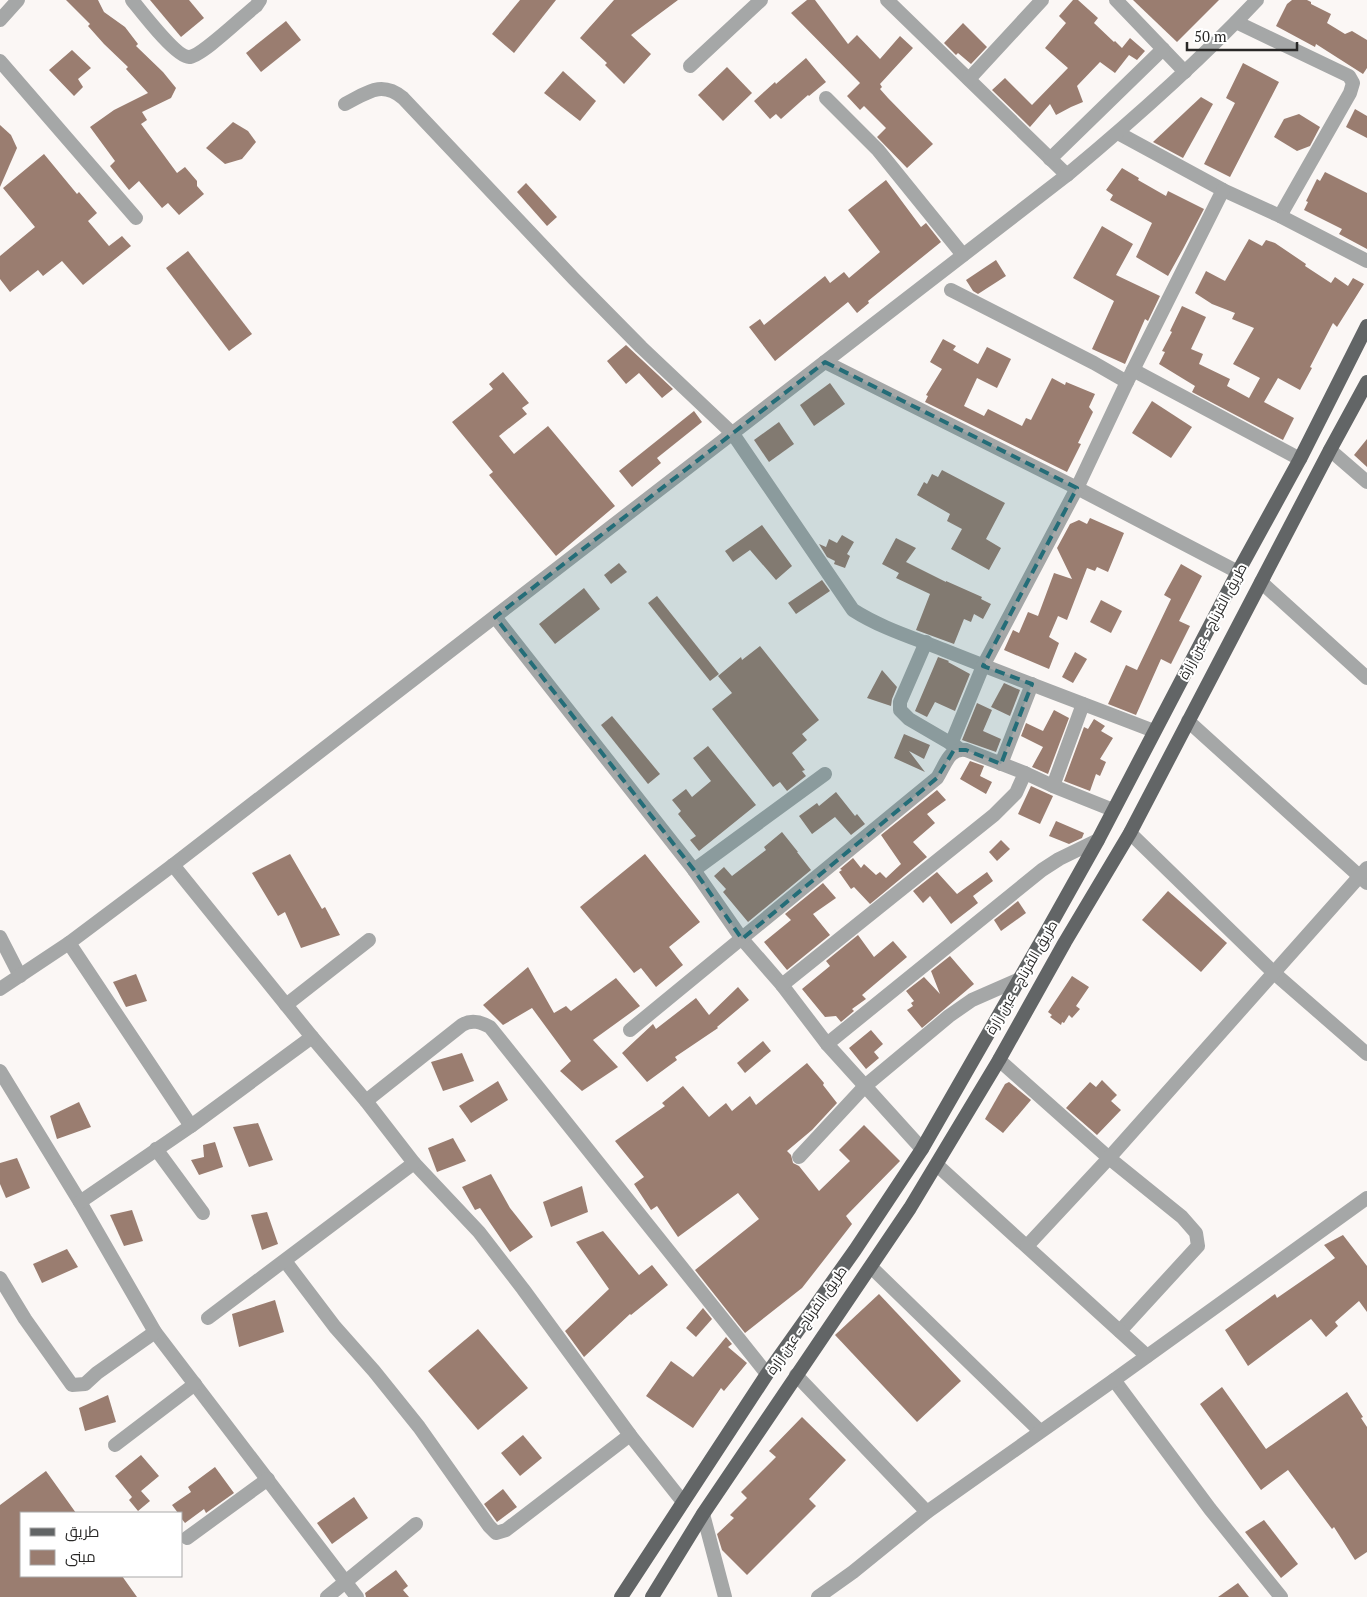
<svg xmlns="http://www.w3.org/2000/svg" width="1367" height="1597" font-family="'PT Serif',Cairo,serif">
<rect width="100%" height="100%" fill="#fbf7f5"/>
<!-- building -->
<g fill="#9a7d70">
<path d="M66,0h32l6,12 21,15 13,17 -2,2 27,26 13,16 -5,10 -29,14 5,8 -6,4 36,49 8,-6 12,14v5l7,8 -25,21 -11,-12 -6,5 -23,-27 -10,9 -19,-24 5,-5 -25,-34 24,-17 34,-17 -22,-24 2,-2 -24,-23 -16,-18 2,-2z"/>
<path d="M150,0h39l15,18 -23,19z"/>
<path d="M520,0h36l-42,53 -22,-19z"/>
<path d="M614,0h64l-47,35 20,19 -27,30 -19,-19 2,-2 -27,-25z"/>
<path d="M807,0h8l33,44 9,-9 23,24 20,-23 13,12 -33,36 2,3 -2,2 8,9 45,46 -26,24 -30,-31 9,-9 -22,-22 -4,4 -13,-14 13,-13 -69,-70z"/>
<path d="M1073,0h5l20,18 -4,5 20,19 1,-1 7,7 8,-10 15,13 -8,9 -8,-5 -14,18 -15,-11 -23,24 6,16 -12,5 -15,8 -6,-11 -20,23 -38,-37 13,-12 27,27 36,-37 -23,-20 21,-25 -7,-7z"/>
<path d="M1133,0h86l-42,42z"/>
<path d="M1292,0h15l4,2v2l20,10 -4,9 18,11 7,-3 15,9v28l-4,6 -47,-30 -1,3 -39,-21 11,-22z"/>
<path d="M286,21l15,19 -40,32 -15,-19z"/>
<path d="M963,23l24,24 -16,17 -13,-11 -2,2 -12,-12z"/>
<path d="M72,50l19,18 -13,11 5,8 -9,9 -25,-26z"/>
<path d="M806,58l20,24 -17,14 -1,-1 -27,24 -5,-5 -6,5 -16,-18 21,-19 1,2z"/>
<path d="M1243,63l36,19 -49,95 -26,-13 31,-61 -9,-5z"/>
<path d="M727,67l25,26 -29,28 -25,-26z"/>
<path d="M563,71l33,30 -16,20 -36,-28z"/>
<path d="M1201,97l12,7 -30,54 -30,-16z"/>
<path d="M1355,109l12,7v22l-21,-11z"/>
<path d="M1299,114l21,13 -10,19 -13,5 -23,-14 10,-18z"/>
<path d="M233,122l15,9 8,11 -14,17 -17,5 -19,-16z"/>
<path d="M0,125l11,10 6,13 -17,39z"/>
<path d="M44,154l33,40 2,-2 18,21 -9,8 21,25 13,-10 9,10 -48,39 -21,-24 -19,15 -5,-6 -28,22 -10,-13v-23l35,-29 -32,-39z"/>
<path d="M1122,168l17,10 -1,2 28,16 2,-5 36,18 -21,40 -15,27 -32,-19 16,-34 -42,-23 3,-5 -7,-5z"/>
<path d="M1325,172l42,21v56l-28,-15 3,-5 -38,-19 4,-8 -2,-1 11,-22 3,2z"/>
<path d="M886,180l35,47 5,-4 15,19 -73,59 1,2 -12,10 -9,-11 -73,59 -26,-34 11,-8 4,6 61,-49 5,7 14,-11 5,6 31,-26 -32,-42z"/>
<path d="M526,183l31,34 -10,9 -30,-34z"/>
<path d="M1102,226l31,18 -17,31 44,21 -12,25 -3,-2 -20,45 -33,-15 22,-48 -41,-23z"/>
<path d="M1249,239l13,7 4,-6 9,3 31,21 -1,2 26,17 4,-6 13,9 5,-8 11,6 -27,43 -4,-4 -23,44 2,1 -12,22 -22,-12 -14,24 30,16 -11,22 -91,-48 3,-6 -36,-22 6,-12 -3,-1 10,-19 -2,-1 12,-25 24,11 -15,32 12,5 -4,10 31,15 -3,7 22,12 11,-20 -27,-14 21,-36 -22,-9 3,-6 -23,-9 -17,-11 11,-22 19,10z"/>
<path d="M188,251l64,83 -23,17 -63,-83z"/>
<path d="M996,260l10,16 -28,18 -5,-3 -7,-11z"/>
<path d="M943,339l13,7 -3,4 25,14 9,-17 24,12 -14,29 -20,-10 -13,28 20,10 4,-7 34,17 4,-8 5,2 21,-42 13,7 1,-3 29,12 -6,13 4,5 -15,31 3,1 -14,28 -142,-70 3,-6 -2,-1 16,-26 -12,-7z"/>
<path d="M626,345l47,44 -11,9 -23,-25 -13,11 -19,-23z"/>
<path d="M503,372l26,31 -7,5 5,6 -28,22 15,18 34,-28 67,80 -59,50 -67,-81 4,-3 -41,-50 41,-33 -4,-5z"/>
<path d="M830,383l15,21 -31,22 -14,-21z"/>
<path d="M1152,401l40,26 -21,31 -39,-25z"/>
<path d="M694,411l8,11 -45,36 4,5 -29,24 -13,-16z"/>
<path d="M779,422l15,22 -25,18 -15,-22z"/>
<path d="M1367,439v28l-13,-12z"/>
<path d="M942,470l63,33 -19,36 15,9 -12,22 -38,-21 11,-20 -15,-8 3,-7 -33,-19 7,-13 3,2 5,-10 6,3z"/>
<path d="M1090,518l34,15 -16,39 -11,-5 -2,4 -8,-3 -20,52 -9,-4 -9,21 10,6 -10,26 -45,-19 9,-20 6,3 9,-21 10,4 16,-43 18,6 -15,-31 13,-24 9,-4 8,4z"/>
<path d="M762,525l30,41 -16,14 -26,-30 -17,12 -8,-11z"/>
<path d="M842,535l12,7 -7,12 3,2 -5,12 -11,-4 1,-3 -8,-4 -8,-13 7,3 3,-8 8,4z"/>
<path d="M896,538l20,10 -10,14 40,20v-1l36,16 -1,2 10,5 -8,15 -9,-5 -3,8 -7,-3 -10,25 -38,-14 14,-36 -34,-16 3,-5 -17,-9z"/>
<path d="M619,563l8,9 -16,12 -7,-9z"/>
<path d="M1181,564l21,12 -23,45 11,5 -19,38 -10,-5 -25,56 -28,-11 18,-39 11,5 34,-71 -7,-4z"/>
<path d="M822,580l8,11 -34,23 -8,-11z"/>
<path d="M584,588l16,21 -45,35 -16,-20z"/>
<path d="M657,596l62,78 -9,7 -62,-78z"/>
<path d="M1101,600l21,11 -11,22 -21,-11z"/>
<path d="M760,646l59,74 -17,14 5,6 -15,13 13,17 -3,1 4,5 -19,15 -7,-9 -7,5 -61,-78 20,-16 -14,-17 23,-19 1,3z"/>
<path d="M1075,652l12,7 -14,24 -11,-6z"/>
<path d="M938,657l11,4 -1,1 22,12 -15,37 -20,-9 -8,15 -12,-6z"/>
<path d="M882,670l15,17 -5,12 -1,7 -24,-8z"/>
<path d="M1004,683l16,7 -10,26 -19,-9z"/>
<path d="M977,703l15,7 -9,21 18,8 -5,13 -34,-12z"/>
<path d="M1054,710l15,8 -21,56 -16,-7 11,-20 -22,-11 5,-13 17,8z"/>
<path d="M612,716l48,58 -12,10 -47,-59z"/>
<path d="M1094,719l11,7 -4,5 12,7 -13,21 6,3 -6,14 -4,-2 -6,17 -26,-10 20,-54 4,2z"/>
<path d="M904,734l26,11 -6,14 -15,-8 16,21 -31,-14z"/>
<path d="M708,746l48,59 -57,46 -9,-11 6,-4 -18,-22 3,-3 -9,-11 14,-11 6,8 19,-16 -18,-23z"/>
<path d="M970,761l14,5 -4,10 12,6 -6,12 -26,-15z"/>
<path d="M1031,786l22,10 -13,28 -22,-10z"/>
<path d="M937,790l9,10 -19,14 8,9 -22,19 14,15 -57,47 -16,-17 -3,2 -12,-17 3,-2 -2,-1 13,-11 8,10 3,-4 12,11 4,-3 6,6 15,-14 -20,-29z"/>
<path d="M836,792l19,24 2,-2 8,10 -14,11 -16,-18 -23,17 -13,-18 18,-13 2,3z"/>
<path d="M1056,821l28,12 -2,5 -13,6 -20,-8z"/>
<path d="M782,832l16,20h-1l14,18 -63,52 -25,-30 3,-3 -12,-13 10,-9 8,9 34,-26 -2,-3z"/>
<path d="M1001,840l9,9 -13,12 -8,-9z"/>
<path d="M290,854l32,55 3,-2 15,28 -39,13 -16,-36 -7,4 -26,-43z"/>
<path d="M645,854l55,68 -31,25 14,18 -27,22 -15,-19 -7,5 -54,-66z"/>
<path d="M937,872l20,22 30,-22 6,9 -20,15 5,7 -27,21 -21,-28 -7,7 -10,-12z"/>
<path d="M823,883l13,15 -23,16 17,21 -43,35 -23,-28 27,-22 -6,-6z"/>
<path d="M1168,891l59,52 -26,29 -59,-52z"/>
<path d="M1018,901l8,12 -25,18 -7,-11z"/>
<path d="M858,935l16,22 19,-16 14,16 -45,38 4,4 -14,10 2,2 -13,11 -5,-6 -11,1 -23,-28 28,-23 -4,-5z"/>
<path d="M950,956l24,28 -52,44 -15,-18 6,-4 -2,-3 3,-2 -8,-10 18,-14 16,17 -9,-23z"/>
<path d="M528,967l26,46 12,-7 5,5 45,-33 24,28 -47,34 25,27 -36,24 -22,-20 11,-10 -39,-53 -29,17 -20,-20z"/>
<path d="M136,974l11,27 -21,6 -13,-25z"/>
<path d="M1072,976l17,11 -13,19 4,3 -8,9 -3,-3 -5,8 -2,-1 -1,3 -11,-8 2,-2 -4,-3z"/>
<path d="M738,987l11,13 -32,27 1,1 -43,29 2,3 -30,22 -25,-29 31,-29 3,5 40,-31 13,17z"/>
<path d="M871,1030l12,14 -9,8 5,6 -13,11 -17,-21z"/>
<path d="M763,1041l8,10 -26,22 -8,-10z"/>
<path d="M462,1053l12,28 -31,10 -12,-29z"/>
<path d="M807,1063l17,20 -1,2 14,18 -25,27 -25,21 4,4 2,8 6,3 20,25 31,-30 -11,-11 25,-25 36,36 -54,55 6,8 -50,64 -57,45 -50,-63 64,-51 -21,-26 -60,44 -21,-31 -6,4 -17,-26 10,-7 -29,-36 50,-35 -3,-3 21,-17 26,31 17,-14 6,8 18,-15 6,9z"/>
<path d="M1102,1080l15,15 -6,6 10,9 -24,25 -31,-27 24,-26 6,5z"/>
<path d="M498,1081l10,19 -37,23 -12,-17z"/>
<path d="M1009,1082l22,18 -28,33 -18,-14 20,-35z"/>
<path d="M79,1102l12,25 -34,12 -7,-23z"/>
<path d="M258,1123l15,37 -24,7 -16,-40z"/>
<path d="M453,1138l13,23 -29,11 -9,-24z"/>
<path d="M215,1142l8,25 -24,8 -8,-15 13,-3 -1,-12z"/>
<path d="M17,1158l13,30 -24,10 -6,-14v-21z"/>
<path d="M491,1174l19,34 23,29 -23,15 -30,-44 -5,2 -13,-23z"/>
<path d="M582,1186l6,26 -37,15 -8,-25z"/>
<path d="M132,1210l11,31 -19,5 -14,-31z"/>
<path d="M267,1212l11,32 -16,6 -11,-35z"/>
<path d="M603,1231l36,44 13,-10 16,20 -37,30 -1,-1 -46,43 -19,-26 44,-42 -33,-47z"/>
<path d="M1343,1235l24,31v46l-8,-11 -24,21 3,4 -12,11 -15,-18 -63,47 -23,-36 50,-36 2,4 58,-40 -11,-13z"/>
<path d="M67,1249l11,18 -36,16 -9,-19z"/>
<path d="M879,1294l82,87 -44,41 -82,-87z"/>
<path d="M275,1300l9,32 -45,15 -7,-33z"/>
<path d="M703,1308l9,11 -16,18 -10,-9z"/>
<path d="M478,1329l50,59 -50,42 -50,-59z"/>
<path d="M726,1337l6,7 -4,3 19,16 -23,28 -3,-3 -28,40 -47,-32 25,-35 22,16z"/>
<path d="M1222,1387l44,62 81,-57 16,25 -2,1 6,9v125l-12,8 -21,-33 -2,2 -44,-59 -27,20 -61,-86z"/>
<path d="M108,1395l8,27 -31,9 -6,-23z"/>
<path d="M802,1417l44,43 -37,39 7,7 -69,69 -25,-25 -5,-16 17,-16 -4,-3 17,-17 -6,-6 35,-35 -7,-6z"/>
<path d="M523,1435l19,23 -22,18 -19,-23z"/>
<path d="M141,1455l18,21 -18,15 9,10 -12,10 -9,-11 3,-3 -17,-21z"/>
<path d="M215,1467l19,26 -28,20 -2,-4 -19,14 -4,-5v-5h-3l-6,-8 19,-13 -3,-5z"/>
<path d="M46,1471l30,42h-55v63h101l15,21h-137v-92z"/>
<path d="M503,1489l14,18 -20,15 -13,-18z"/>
<path d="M354,1497l14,21 -36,26 -15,-21z"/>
<path d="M1264,1520l34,44 -17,14 -36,-46z"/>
<path d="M396,1570l12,16 -5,4 6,7h-43l-1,-4z"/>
<path d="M1238,1583l11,14h-31z"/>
</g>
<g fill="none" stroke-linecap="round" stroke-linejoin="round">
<!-- minor -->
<g stroke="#a5a7a7" stroke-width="14">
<path d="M132,0c9,11 44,57 57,57 12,0 55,-42 67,-51l4,-6"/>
<path d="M887,0l180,175"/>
<path d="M1116,0l69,72"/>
<path d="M0,20l18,-20"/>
<path d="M1236,22l113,54 4,7 -3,10 -70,123"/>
<path d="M0,61l136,157"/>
<path d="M690,66l71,-66"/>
<path d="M969,79l73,-79"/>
<path d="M826,98l52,52 85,105"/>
<path d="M345,104c22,-11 36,-24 58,-6l171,181 67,68 92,87 120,176c28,18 61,28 91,40 70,28 140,54 210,81"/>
<path d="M1118,133l105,57 57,26 87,45"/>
<path d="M1050,159l113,-110"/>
<path d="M951,290l143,73 33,19"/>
<path d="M825,362l252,126 161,84"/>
<path d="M1133,370l167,89"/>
<path d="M1330,450l37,32"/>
<path d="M1261,582l106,96"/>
<path d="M495,617l199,253 48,69 40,46 45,59 95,105"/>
<path d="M926,642l-26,60v8l9,9 48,28"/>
<path d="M1188,721l179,162"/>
<path d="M951,744l32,-78 94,-178 50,-106 96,-192"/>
<path d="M1001,764l31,-80"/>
<path d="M1025,773l28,13 60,24"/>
<path d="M1053,786l30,-82"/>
<path d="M1130,833l143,139 94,82"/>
<path d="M173,865l139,172 54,64 48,62 65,69 44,57 107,146 53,67"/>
<path d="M694,870l131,-96"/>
<path d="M0,937l20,39"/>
<path d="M69,943l122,183"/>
<path d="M286,1005l83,-65"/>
<path d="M630,1030l307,-252c8,-12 12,-31 29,-28l59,23 -9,20 -22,22 -212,170"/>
<path d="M827,1044l215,-174 17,-11 39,-19"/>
<path d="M999,1060l110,98 73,59 14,16 2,13 -78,85"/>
<path d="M0,1071l80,131 75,130 202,265"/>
<path d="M366,1101l96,-76c10,-6 19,-3 28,2l277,347"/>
<path d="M156,1149l47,64"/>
<path d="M799,1157l66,-71 84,-70 23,-16 48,-21"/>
<path d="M937,1165l210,191"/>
<path d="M80,1202l111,-76 121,-89"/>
<path d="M1027,1246l82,-88 258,-290"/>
<path d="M285,1261l50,66 39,44 45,56 70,99 7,7 10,-3 124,-95"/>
<path d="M871,1267l169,164"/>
<path d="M0,1278l25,41 47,66 13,-1 12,-11 58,-41"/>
<path d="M208,1318l206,-155"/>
<path d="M796,1375l131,137"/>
<path d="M1114,1380l96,129 71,88"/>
<path d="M115,1445l80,-61"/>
<path d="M703,1514l22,83"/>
<path d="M187,1538l81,-59"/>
<path d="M327,1597l89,-73"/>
<path d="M818,1597l35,-25 74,-60 187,-132 253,-182"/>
</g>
<!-- tertiary -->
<path stroke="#a5a7a7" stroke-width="14" d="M0,989l69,-46 104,-78 894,-690c66,-55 131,-112 190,-175"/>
<!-- primary -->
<g stroke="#626566" stroke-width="14">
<path d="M621,1597l146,-223 88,-124 67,-101 125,-218 51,-91 140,-268 62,-113 67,-133"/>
<path d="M652,1597l51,-83 207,-306 89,-148 66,-118 65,-109 200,-383 37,-68"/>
</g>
</g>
<!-- marked area -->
<path fill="#246d78" fill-opacity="0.2" stroke="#246d78" stroke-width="4" stroke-dasharray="10 6" stroke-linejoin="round" d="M825,362l252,126 -94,178 49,18 -31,80 -35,-14h-12l-17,28 -195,161 -48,-69 -199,-253z"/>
<g text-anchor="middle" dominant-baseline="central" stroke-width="4" stroke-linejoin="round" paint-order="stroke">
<!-- street labels -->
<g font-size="14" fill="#292827" stroke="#fff">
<text transform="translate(1212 621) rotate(-62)">طريق الفرناج - عين زارة</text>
<text transform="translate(1021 977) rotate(-60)">طريق الفرناج - عين زارة</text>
<text transform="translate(806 1320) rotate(-55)">طريق الفرناج - عين زارة</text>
</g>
</g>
<!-- legend -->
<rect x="20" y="1512" width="162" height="65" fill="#ffffff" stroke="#a9a9a9"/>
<rect x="30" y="1528" width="25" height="8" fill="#626566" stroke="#a9a9a9"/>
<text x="65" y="1537" font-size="15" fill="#292827">طريق</text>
<rect x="30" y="1550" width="25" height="15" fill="#9a7d70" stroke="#a9a9a9"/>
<text x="65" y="1562" font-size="15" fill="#292827">مبنى</text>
<!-- scale -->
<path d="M1187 42v8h110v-8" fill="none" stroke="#292827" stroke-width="2.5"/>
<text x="1194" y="42" font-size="15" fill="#292827" stroke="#ffffff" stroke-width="4" paint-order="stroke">50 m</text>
</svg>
